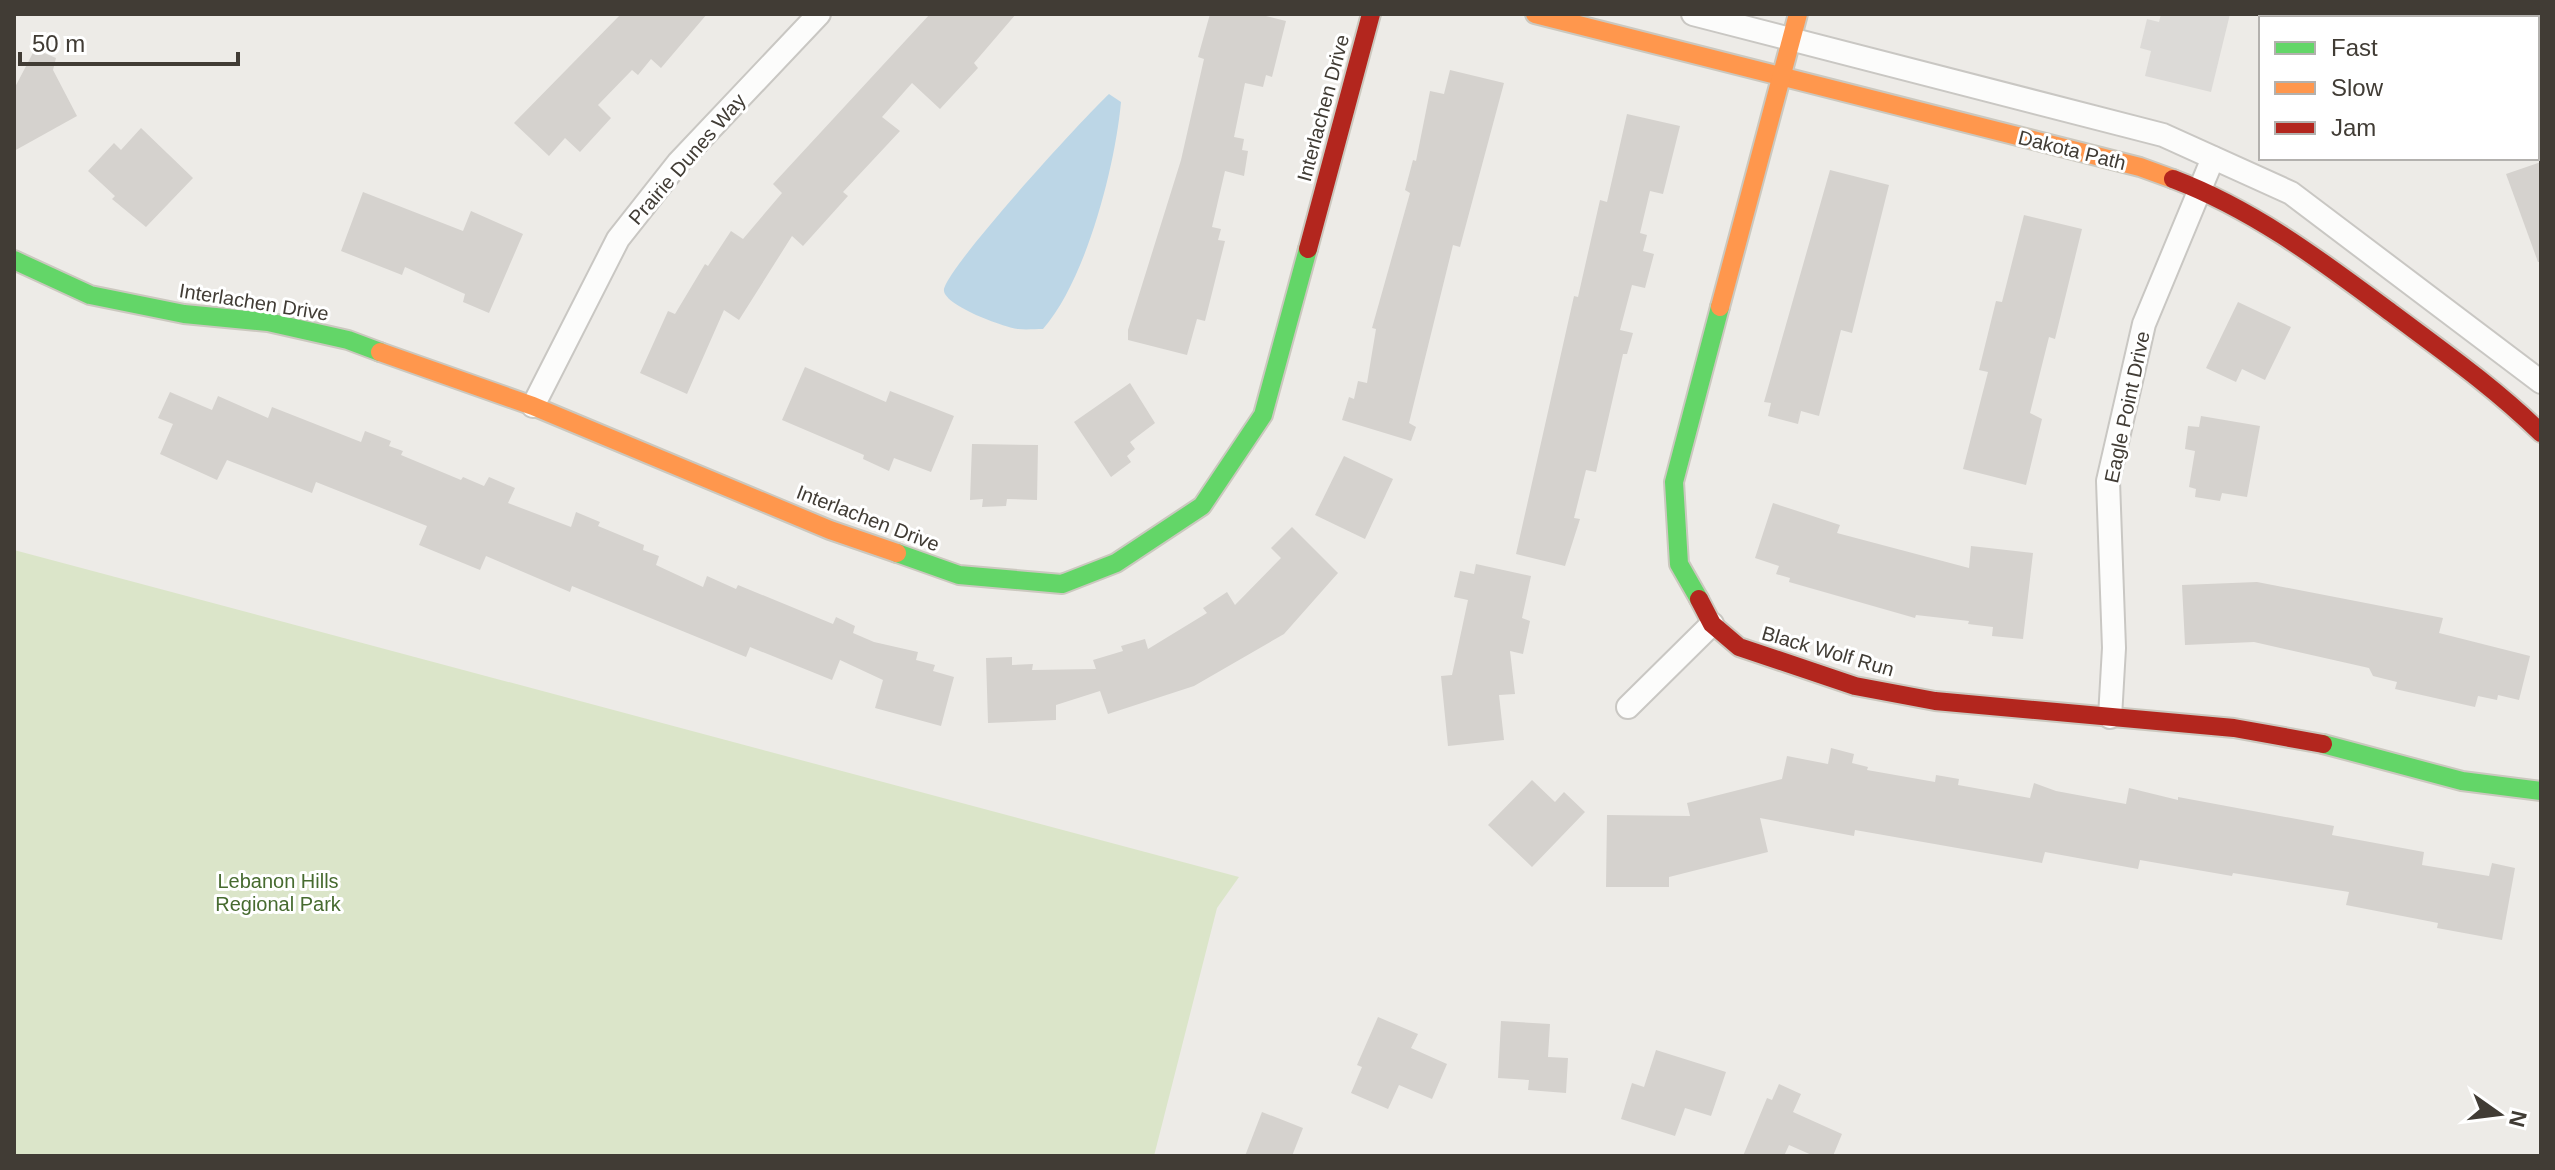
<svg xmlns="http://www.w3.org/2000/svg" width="2555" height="1170" font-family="Arial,sans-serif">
<rect width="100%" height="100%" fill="#edebe7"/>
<!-- green -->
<path fill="#dbe5c9" d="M14,550l1225,327 -22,31 -63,248h-1140z"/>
<!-- parking -->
<path fill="#dcdad7" d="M2161,14h69l-19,78 -66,-16 6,-25 -11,-3 7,-29 12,3z"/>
<!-- water -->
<path fill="#bcd6e6" d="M1109,94l12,8c-6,65 -35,178 -78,227 -8,0 -17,1 -25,0 -15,-2 -72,-23 -74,-38 -3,-18 143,-177 165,-197z"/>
<!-- building -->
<g fill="#d5d2ce">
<path d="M621,14h86l-46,54 -10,-9 -13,16 -6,-5 -34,35 13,13 -31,34 -15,-14 -16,18 -35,-33z"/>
<path d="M930,14h86l-42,49 4,5 -38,41 -28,-26 -30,34 18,14 -57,61 5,4 -45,50 -11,-10 -53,84 -15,-10 -37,84 -47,-21 28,-62 7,3 30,-50 3,2 23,-35 12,8 39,-46 -9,-9z"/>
<path d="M1210,14h48l28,7 -14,56 -6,-2 -3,12 -18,-4 -11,54 10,2 -2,11 6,1 -4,25 -19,-5 -13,56 9,2 -3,11 7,1 -20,80 -8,-2 -10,36 -59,-15v-10l53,-170 23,-101 -6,-2z"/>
<path d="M35,49l21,9 -3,12 24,46 -63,35v-62z"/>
<path d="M1450,70l54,13 -44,164 -7,-2 -44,178 7,4 -5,14 -69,-21 7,-23 5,2 4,-18 9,2 9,-54 -4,-1 38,-135 -5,-3 8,-30 3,1 14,-70 14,3z"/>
<path d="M1627,114l53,12 -17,68 -13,-3 -10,42 7,2 -4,16 11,3 -9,34 -13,-3 -12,45 13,3 -6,21h-4l-27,118 -10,-2 -12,48 6,1 -15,47 -49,-12 58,-258 4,1 22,-97 7,2z"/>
<path d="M141,128l52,50 -47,49 -34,-28 3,-3 -27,-25 26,-28 7,7z"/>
<path d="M2541,162v100h-3l-32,-88z"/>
<path d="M1830,170l59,15 -37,148 -11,-3 -22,86 -18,-5 -3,13 -30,-8 3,-13 -7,-1z"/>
<path d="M363,192l100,39 8,-20 52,23 -34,79 -26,-11 2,-8 -60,-27 -3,8 -61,-24z"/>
<path d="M2024,215l58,14 -27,110 -6,-2 -19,76 12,6 -16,66 -63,-16 25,-97 -9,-2 17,-69 6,1z"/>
<path d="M2238,302l53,25 -26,53 -23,-11 -6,13 -30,-14z"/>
<path d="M805,367l81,35 4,-11 64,25 -23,56 -37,-14 -5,13 -26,-12 1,-4 -82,-35z"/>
<path d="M1130,383l25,40 -25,19 5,7 -8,7 4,6 -20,15 -37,-55z"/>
<path d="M170,392l42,18 6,-14 50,22 4,-11 89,35 4,-11 26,10 -2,5 14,5 -2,4 60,25 2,-3 21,9 5,-9 26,11 -7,15 63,24 5,-15 24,10 -2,4 46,19 -1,5 16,6 -3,9 47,22 4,-11 29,13 2,-4 95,39 3,-7 19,9 -2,7 21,9 44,10 -2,8 19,5 -2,6 21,6 -13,49 -66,-18 8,-28 -43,-20 -8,20 -82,-33 -4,10 -174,-71 -2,6 -84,-36 -6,14 -61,-25 8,-19 -111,-44 -4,11 -85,-33 -10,20 -57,-26 13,-30 -15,-6z"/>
<path d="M2201,416l59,10 -13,71 -25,-4 -2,8 -25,-4 1,-8 -7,-2 6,-36 -10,-2 3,-23 11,1z"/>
<path d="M972,444l66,1 -1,55 -30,-1 -1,7 -24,1 1,-8 -13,1z"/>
<path d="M1344,456l49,23 -28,60 -50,-24z"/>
<path d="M1773,503l67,22 -3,8 132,35 2,-22 62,7 -10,86 -31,-3 1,-9 -25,-3 1,-3 -53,-6 -1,3 -126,-36 1,-4 -14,-4 3,-8 -24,-8z"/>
<path d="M1292,527l46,46 -54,61 -90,52 -86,28 -8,-23 -44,14v15l-68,3 -2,-65 26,-1v8l21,-1 -1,6 64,-1 -3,-9 30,-9 -2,-5 24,-7 3,10 59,-36 -4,-5 24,-16 8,13 46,-47 -10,-10z"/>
<path d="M1476,564l55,12 -9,42 8,3 -7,33 -13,-3 5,43 -16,1 5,45 -56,6 -7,-70 11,-1 16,-75 -14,-3 6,-26 14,3z"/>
<path d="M2257,582l186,36 -4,15 91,23 -11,44 -21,-5 -1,5 -19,-4 -3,11 -80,-18 2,-7 -24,-6 -4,-8 -115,-26 -69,3 -3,-60z"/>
<path d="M1831,748l23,6 -2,9 16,4 -1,3 68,12 1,-7 23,4 -1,6 72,13 4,-15 22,8 70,13 3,-16 49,12v-3l156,29 -2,9 92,17 -2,13 67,11 3,-13 23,5 -13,72 -65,-12 1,-5 -92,-18 3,-13 -116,-19 -1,3 -92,-16 -2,9 -93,-17 -3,11 -187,-33 -1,6 -94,-18 8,34 -99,25v10h-63l1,-72 83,1 -3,-13 95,-24 5,-23 41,8z"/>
<path d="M1532,780l23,22 9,-10 21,20 -53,55 -44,-42z"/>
<path d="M1378,1017l40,17 -7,14 36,16 -15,35 -33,-14 -11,24 -37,-16 11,-26 -5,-2z"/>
<path d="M1501,1021l49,3 -2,33 20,1 -2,35 -38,-3 1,-10 -31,-2z"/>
<path d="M1656,1050l70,22 -15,44 -26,-8 -10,28 -54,-17 11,-36 12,4z"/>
<path d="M1779,1084l22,10 -8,18 49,22 -9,22h-19l-25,-11 -5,11h-41l24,-58 5,2z"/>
<path d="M1262,1112l41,16 -11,28h-47z"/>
</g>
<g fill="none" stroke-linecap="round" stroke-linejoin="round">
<defs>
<g id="street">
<path d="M1693,14l470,121 128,58 250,189"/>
<path d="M533,406l85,-167 60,-76 141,-149"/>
<path d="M1628,707l84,-83"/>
<path d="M2110,717l4,-69 -6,-167 36,-157 69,-166"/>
</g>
<g id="fast">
<path d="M14,260l76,35 94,19 84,8 80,18 32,12"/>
<path d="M897,553l62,22 103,9 54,-21 86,-57 61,-91 45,-166"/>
<path d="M1699,599l-20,-35 -5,-82 46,-175"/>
<path d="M2323,744l139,37 79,10"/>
</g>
<g id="slow">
<path d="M1535,14l605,153 33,12"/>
<path d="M1720,307l78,-293"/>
<path d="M380,352l153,54 297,124 67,23"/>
</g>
<g id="jam">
<path d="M2173,179c82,31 150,83 220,135 51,38 102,74 148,119"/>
<path d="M1308,249l63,-235"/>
<path d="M1699,599l13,25 27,23 116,39 80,15 299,27 89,16"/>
</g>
</defs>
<!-- street casing -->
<use href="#street" stroke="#c9c7c3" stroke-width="26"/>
<!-- fast casing -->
<use href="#fast" stroke="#cbc8bf" stroke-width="22"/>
<!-- slow casing -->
<use href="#slow" stroke="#cbc8bf" stroke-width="22"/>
<!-- jam casing -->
<use href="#jam" stroke="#cbc8bf" stroke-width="22"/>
<!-- street -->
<use href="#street" stroke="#fcfcfb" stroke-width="22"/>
<!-- fast -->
<use href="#fast" stroke="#63d668" stroke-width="18"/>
<!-- slow -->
<use href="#slow" stroke="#ff974d" stroke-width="18"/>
<!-- jam -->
<use href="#jam" stroke="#b3261e" stroke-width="18"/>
</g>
<g text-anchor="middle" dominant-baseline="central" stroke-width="6" stroke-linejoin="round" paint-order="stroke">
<!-- street labels -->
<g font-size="20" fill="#413c35" stroke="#fff">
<text transform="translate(1323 108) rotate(-75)">Interlachen Drive</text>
<text transform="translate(2072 150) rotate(14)">Dakota Path</text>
<text transform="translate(687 159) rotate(-49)">Prairie Dunes Way</text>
<text transform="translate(254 302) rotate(9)">Interlachen Drive</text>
<text transform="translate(2127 407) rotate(-78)">Eagle Point Drive</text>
<text transform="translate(868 518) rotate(21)">Interlachen Drive</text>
<text transform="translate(1828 651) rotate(16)">Black Wolf Run</text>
</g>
<!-- park labels -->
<g font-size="20" fill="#476b30" stroke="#fff">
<text x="278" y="881">Lebanon Hills<tspan x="278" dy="23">Regional Park</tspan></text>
</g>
</g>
<!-- border -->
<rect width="2555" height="1170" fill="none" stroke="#413c35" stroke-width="32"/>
<!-- legend -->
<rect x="2259" y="16" width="280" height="144" fill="#ffffff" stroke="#b3b1ae" stroke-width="2"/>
<rect x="2275" y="42" width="40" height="12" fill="#63d668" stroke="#b3b1ae" stroke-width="2"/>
<text x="2331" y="56" font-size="24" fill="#413c35">Fast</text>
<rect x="2275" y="82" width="40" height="12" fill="#ff974d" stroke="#b3b1ae" stroke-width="2"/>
<text x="2331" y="96" font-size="24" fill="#413c35">Slow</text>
<rect x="2275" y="122" width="40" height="12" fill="#b3261e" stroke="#b3b1ae" stroke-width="2"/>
<text x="2331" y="136" font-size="24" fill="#413c35">Jam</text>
<!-- north arrow -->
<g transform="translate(2499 1114) rotate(104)" stroke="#ffffff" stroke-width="6" paint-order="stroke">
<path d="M0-6L14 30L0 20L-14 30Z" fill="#413c35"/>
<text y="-12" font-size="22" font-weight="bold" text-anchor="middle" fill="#413c35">N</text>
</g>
<!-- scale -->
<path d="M20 52v12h218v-12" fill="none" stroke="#413c35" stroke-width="4"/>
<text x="32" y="52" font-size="24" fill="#413c35" stroke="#ffffff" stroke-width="6" paint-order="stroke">50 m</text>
</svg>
